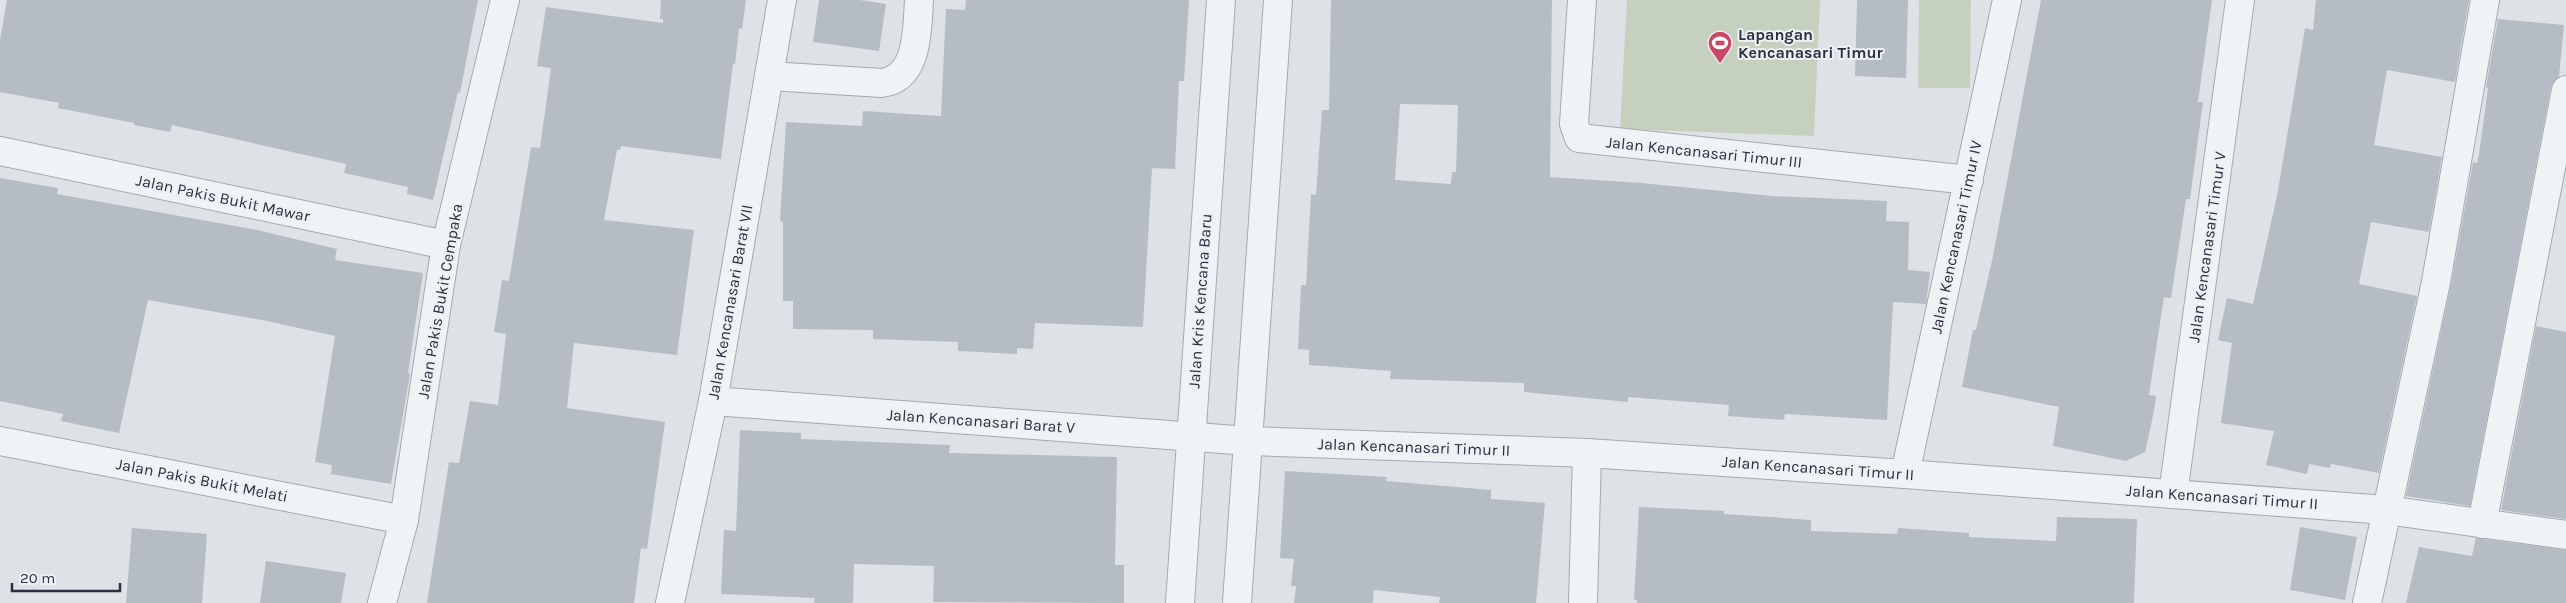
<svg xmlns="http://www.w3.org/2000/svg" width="2566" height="603" font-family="Karla,sans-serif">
<rect width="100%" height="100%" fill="#dee2e7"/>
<!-- green -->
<g fill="#c5d0bf">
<path d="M1627,0h193l-6,136 -194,-7z"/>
<path d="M1919,0h52l-1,88h-52z"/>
</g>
<!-- building -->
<g fill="#b5bcc3" fill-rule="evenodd">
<path d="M7,0h471l-18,93 -2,-1 -25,108 -26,-6 1,-7 -64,-14 2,-9 -174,-39 -2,7 -36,-7v-2l-76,-15 1,-5 -59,-11v-52z"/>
<path d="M661,0h85l-4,29 -3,-1 -4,36h-2l-12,95 -100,-13 -1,4h-3l-13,70 90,10 -17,125 -103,-12 -7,65 98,14 -18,127 -6,-1 -7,55h-207l22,-141 10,1 11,-62 28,4 8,-71 -12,-2 8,-52 7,1 22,-134 9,1 11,-80 -14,-2 9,-59 117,16v-4h-3z"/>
<path d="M819,0h41l26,4 -7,47 -66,-9z"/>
<path d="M966,0h223l-5,81h-5l-4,88 -23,-1 -9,159 -108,-4 -2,26 -16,-1v6l-59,-3v-9l-85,-3v-9l-80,-1v-28h-10v-79l-3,-1 6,-99 76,4 1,-15 78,5 5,-107 19,1z"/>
<path d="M1331,0h221l-2,177 91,6 132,13 114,5 -1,20 23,1 -1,48 22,2 -4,32 -33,-2 -6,118 -102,-6 -1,6 -56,-4 1,-11 -101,-8v5l-104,-10v-9l-134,-4 1,-8 -82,-6v-15l-11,-1 3,-64h5l5,-91 5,1 6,-85h7zM1400,104l58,1 -2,67h-4l-1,12 -56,-4z"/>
<path d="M1857,0h51l-2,78 -51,-2z"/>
<path d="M2041,0h171l-14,102h5l-13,97h-4l-15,99 -7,-1 -15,98 7,1 -2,15 -9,41 -19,9 -73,-15 6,-39 -97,-20 11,-57h3l17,-74z"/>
<path d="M2316,0h153l-14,82 -68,-12 -13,75 68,12 -13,75 -58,-10 -12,62 58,12 -38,177 -48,-9 -1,4 -21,-4 -2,10 -41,-9 8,-34 -53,-8 11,-80 -14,-3 9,-42 26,6 24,-108 28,-168 8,2z"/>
<path d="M2498,19l66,6 -5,52 -8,10 -81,419 -64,-10 45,-211 22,-123 4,1 2,-9 9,-66 -2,-1z"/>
<path d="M0,178l58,10 -1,6 200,36 80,19 -2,11 88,13 -15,100 2,1 -19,110 -60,-10 1,-9 -17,-3 20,-126 -68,-15 -119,-21 -29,133 -58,-12 2,-7 -63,-13z"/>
<path d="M2536,326l30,6v187l-65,-9z"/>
<path d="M740,430l61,3v6l149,6 -1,8 168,4 -2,108h9v38l-191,-1 1,-36 -80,-2 -1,39h-39l1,-5 -94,-4 3,-64 12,1z"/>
<path d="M1285,471l102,6 -1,4 105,9v9l54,4 -9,100h-97l1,-6 -66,-7 -1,13h-79l2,-17h-5l3,-27 -14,-1z"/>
<path d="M1639,507l85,4v3l87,6v11l86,3 1,-6 71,5v4l87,4 1,-24 80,2 -3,84h-497v-3h-3z"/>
<path d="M2300,527l57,10 -12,63 -55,-10z"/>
<path d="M132,528l75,6 -5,69h-76z"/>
<path d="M2476,538l90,12v53h-160l13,-56 53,9z"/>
<path d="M266,561l80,12 -5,30h-81z"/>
</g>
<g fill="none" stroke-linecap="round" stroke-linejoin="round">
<defs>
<g id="street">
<path d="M1582,0l-8,124 5,14 390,42"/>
<path d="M769,76l113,7c37,-5 35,-54 37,-83"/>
<path d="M0,151l446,94"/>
<path d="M713,401l536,40 338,12 318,21 481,36 180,25"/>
<path d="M0,441l404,79"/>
<path d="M1905,474l102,-474"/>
<path d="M2173,494l67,-494"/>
<path d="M2482,524l84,-434"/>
<path d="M382,603l22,-83 42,-275 59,-245"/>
<path d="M670,603l43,-202 69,-401"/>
<path d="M1180,603l41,-603"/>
<path d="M1237,603l41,-603"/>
<path d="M1583,603l4,-150"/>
<path d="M2367,603l69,-321 49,-282"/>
</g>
</defs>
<!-- street casing -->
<use href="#street" stroke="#a4a9b1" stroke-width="30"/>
<!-- street -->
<use href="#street" stroke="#f0f3f5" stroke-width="28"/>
</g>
<!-- icons -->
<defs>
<symbol id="stadium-pin" viewBox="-11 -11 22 30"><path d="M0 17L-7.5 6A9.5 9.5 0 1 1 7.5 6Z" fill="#c84765" stroke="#edf1f5"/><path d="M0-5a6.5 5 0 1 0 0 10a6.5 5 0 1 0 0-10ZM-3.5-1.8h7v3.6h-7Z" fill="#fff"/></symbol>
</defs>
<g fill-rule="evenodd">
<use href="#stadium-pin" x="1706" y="29" width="28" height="38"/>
</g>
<g text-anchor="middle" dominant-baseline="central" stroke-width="4" stroke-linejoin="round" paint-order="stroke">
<!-- poi labels -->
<g font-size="16" font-weight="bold" fill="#28313d" stroke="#edf1f5" text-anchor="start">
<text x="1738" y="34">Lapangan<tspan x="1738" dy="18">Kencanasari Timur</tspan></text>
</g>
<!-- street labels -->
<g font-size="16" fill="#28313d" stroke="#edf1f5">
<text transform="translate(1704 152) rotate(6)">Jalan Kencanasari Timur III</text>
<text transform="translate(223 198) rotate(12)">Jalan Pakis Bukit Mawar</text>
<text transform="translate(1956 237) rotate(-78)">Jalan Kencanasari Timur IV</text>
<text transform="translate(2207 247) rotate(-82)">Jalan Kencanasari Timur V</text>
<text transform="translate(440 301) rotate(-80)">Jalan Pakis Bukit Cempaka</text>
<text transform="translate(1200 301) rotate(-86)">Jalan Kris Kencana Baru</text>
<text transform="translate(730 302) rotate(-80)">Jalan Kencanasari Barat VII</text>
<text transform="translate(981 421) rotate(4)">Jalan Kencanasari Barat V</text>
<text transform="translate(1414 447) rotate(2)">Jalan Kencanasari Timur II</text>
<text transform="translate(1818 468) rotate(4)">Jalan Kencanasari Timur II</text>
<text transform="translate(202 480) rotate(11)">Jalan Pakis Bukit Melati</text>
<text transform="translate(2222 497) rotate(4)">Jalan Kencanasari Timur II</text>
</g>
</g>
<!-- scale -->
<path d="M12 583v8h108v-8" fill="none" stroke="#28313d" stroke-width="2.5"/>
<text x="20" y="583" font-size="15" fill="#28313d" stroke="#edf1f5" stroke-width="4" paint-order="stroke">20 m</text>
</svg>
